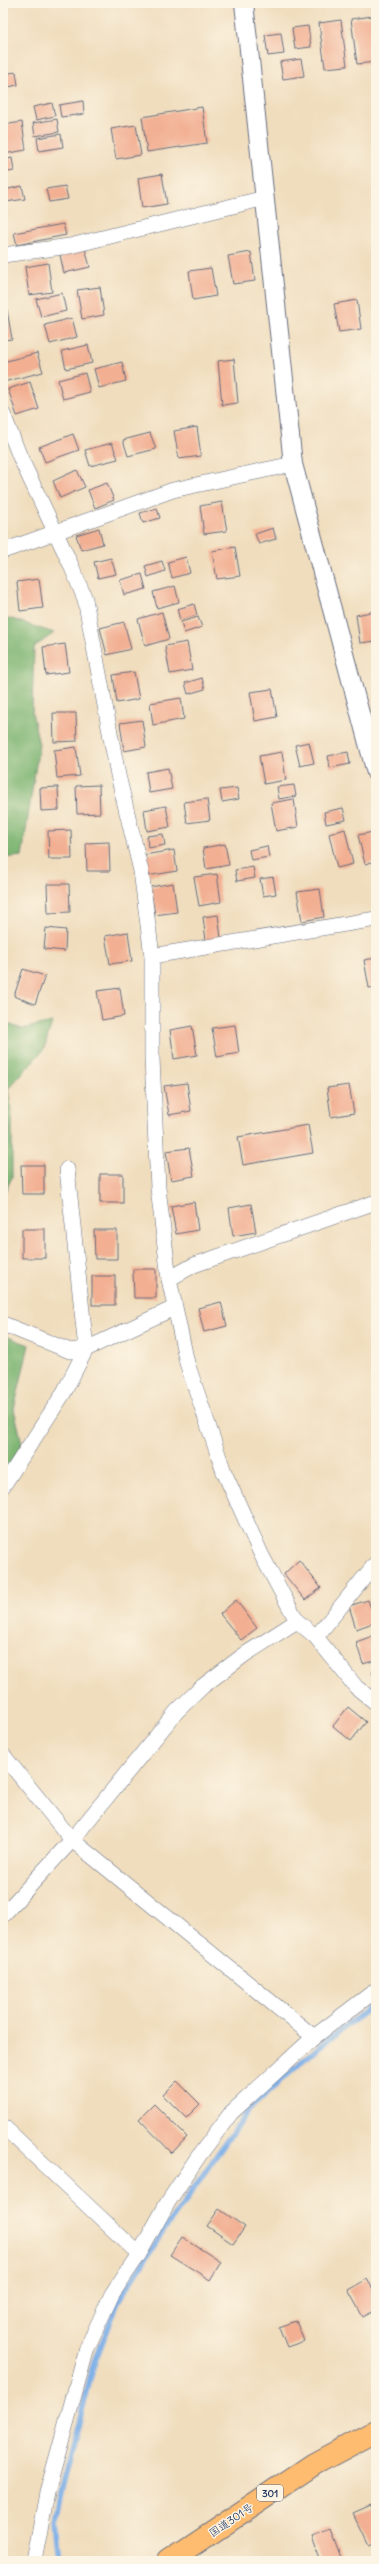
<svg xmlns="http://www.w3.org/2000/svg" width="379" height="2564" font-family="Delius,'Klee One',sans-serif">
<rect width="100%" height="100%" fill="#fcf5e5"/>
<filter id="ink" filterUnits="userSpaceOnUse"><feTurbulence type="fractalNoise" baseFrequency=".025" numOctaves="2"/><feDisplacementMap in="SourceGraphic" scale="8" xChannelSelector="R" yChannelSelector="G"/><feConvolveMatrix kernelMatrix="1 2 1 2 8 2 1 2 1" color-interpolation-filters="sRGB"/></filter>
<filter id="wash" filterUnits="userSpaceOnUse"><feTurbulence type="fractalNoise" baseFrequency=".012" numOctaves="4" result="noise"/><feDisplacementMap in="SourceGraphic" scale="16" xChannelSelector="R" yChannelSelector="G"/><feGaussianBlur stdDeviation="0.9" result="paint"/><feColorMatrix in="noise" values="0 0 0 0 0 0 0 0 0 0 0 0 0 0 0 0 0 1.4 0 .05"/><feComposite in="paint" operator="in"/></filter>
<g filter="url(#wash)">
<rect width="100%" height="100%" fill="#f0ddbd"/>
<!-- forest -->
<g fill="#7fb673" stroke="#4d7268">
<path d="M9,618l45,15 -20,14 -2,65 7,33 -17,111 -19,2v-238z"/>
<path d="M3,1022l19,7 30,-7 -8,27 -36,40 4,29v59l-9,19z"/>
<path d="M3,1335l26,10 -15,64 8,35 -19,35z"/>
</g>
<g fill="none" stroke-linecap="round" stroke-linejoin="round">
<!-- stream -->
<path stroke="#7bafe8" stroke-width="5.5" d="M59,2561l-4,-40 8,-38 32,-122 23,-59 42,-66 89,-127 71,-63 56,-43"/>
</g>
<g id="blocks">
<!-- building -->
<g fill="#f2af92">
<path d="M373,16l3,46 -19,2 -6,-45z"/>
<path d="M341,20l6,46 -22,2 -6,-45z"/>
<path d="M308,26l3,21 -16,2 -3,-21z"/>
<path d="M281,33l3,21 -16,2 -3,-21z"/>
<path d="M301,59l3,17 -21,3 -3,-17z"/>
<path d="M16,72l2,13 -15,3v-14z"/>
<path d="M83,101l1,13 -23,3 -2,-12z"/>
<path d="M52,103l3,13 -19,4 -3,-13z"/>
<path d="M202,107l5,36 -60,9 -5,-35z"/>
<path d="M57,119l2,13 -24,4 -2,-13z"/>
<path d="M22,122l4,28 -22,4 -1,-29z"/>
<path d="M136,125l5,30 -25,4 -5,-30z"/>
<path d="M61,134l2,13 -24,4 -2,-13z"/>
<path d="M12,158l2,13 -11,2v-13z"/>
<path d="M162,174l5,30 -25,4 -4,-30z"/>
<path d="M22,186l3,13 -19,3 -2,-12z"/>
<path d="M65,186l3,13 -19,3 -3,-13z"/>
<path d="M63,224l3,11 -49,10 -3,-12z"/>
<path d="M85,248l5,19 -26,6 -4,-18z"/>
<path d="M251,252l4,29 -22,3 -5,-28z"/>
<path d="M48,263l4,29 -23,3 -4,-28z"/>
<path d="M211,268l5,28 -23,4 -4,-29z"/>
<path d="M100,287l4,28 -22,4 -5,-29z"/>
<path d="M62,293l4,18 -25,6 -5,-18z"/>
<path d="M357,300l4,29 -22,3 -5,-28z"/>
<path d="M7,310l5,29 -9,1v-29z"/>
<path d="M72,318l5,19 -27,7 -5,-19z"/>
<path d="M88,345l4,18 -26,6 -4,-18z"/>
<path d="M37,353l6,19 -40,10v-20z"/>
<path d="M234,359l4,44 -16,2 -4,-44z"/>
<path d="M122,362l4,19 -27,7 -5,-19z"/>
<path d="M85,373l5,19 -27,7 -5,-19z"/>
<path d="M30,382l9,27 -22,7 -9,-27z"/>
<path d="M197,427l4,29 -22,3 -5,-28z"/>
<path d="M150,433l6,16 -28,7 -5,-16z"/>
<path d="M73,434l6,16 -34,12 -6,-15z"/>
<path d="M112,443l6,16 -28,7 -5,-16z"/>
<path d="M77,470l8,17 -25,11 -7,-17z"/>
<path d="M107,483l7,17 -19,8 -7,-18z"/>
<path d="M222,502l5,29 -23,3 -4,-28z"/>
<path d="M157,508l3,10 -17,5 -3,-10z"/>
<path d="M99,528l4,16 -22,6 -5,-15z"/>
<path d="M273,528l3,11 -17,5 -4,-10z"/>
<path d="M235,547l5,29 -23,3 -5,-28z"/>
<path d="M186,557l4,16 -18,5 -4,-16z"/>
<path d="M111,558l5,16 -18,4 -4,-16z"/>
<path d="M162,561l3,10 -17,6 -3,-11z"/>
<path d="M142,574l4,15 -22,6 -4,-15z"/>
<path d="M39,579l4,29 -23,3 -3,-29z"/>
<path d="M175,586l4,16 -22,6 -4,-16z"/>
<path d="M194,604l3,11 -17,5 -3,-11z"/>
<path d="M376,611v30l-16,2 -4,-28z"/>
<path d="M162,612l7,27 -24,7 -7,-27z"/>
<path d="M198,617l4,10 -18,6 -3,-11z"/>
<path d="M124,622l7,27 -24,6 -7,-27z"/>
<path d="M187,642l5,28 -22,4 -5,-28z"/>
<path d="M65,644l4,28 -23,3 -3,-28z"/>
<path d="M134,672l5,27 -22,4 -4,-28z"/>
<path d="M202,678l3,11 -17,5 -3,-11z"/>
<path d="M272,689l5,28 -22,4 -5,-29z"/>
<path d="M181,698l3,21 -31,6 -3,-22z"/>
<path d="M53,713h23l1,28 -23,1z"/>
<path d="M142,720l4,27 -22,4 -4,-28z"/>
<path d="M309,742l5,21 -14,3 -5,-21z"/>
<path d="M76,747l4,29 -23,2 -3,-28z"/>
<path d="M282,752l4,28 -22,4 -5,-28z"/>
<path d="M348,752l2,12 -20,4 -2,-12z"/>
<path d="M168,768l4,21 -23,4 -3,-21z"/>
<path d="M99,785l1,28 -23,1 -1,-28z"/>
<path d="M294,785l2,11 -17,3 -2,-12z"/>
<path d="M58,787l1,23 -18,1 -1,-23z"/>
<path d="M237,788l2,11 -17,3 -2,-12z"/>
<path d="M207,799l3,21 -23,3 -3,-21z"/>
<path d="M294,799l4,28 -22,4 -5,-28z"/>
<path d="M166,806l4,21 -23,4 -3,-21z"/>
<path d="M343,808l3,12 -20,4 -2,-12z"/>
<path d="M345,829l8,35 -16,4 -8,-34z"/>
<path d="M71,830l1,29h-23l-1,-28z"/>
<path d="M373,832l3,29 -11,3 -7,-29z"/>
<path d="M163,834l2,11 -17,3 -1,-12z"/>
<path d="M109,842l1,29h-23l-1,-28z"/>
<path d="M225,844l4,21 -23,4 -3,-21z"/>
<path d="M267,846l2,11 -18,3 -2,-10z"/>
<path d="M174,850l3,21 -30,5 -3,-21z"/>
<path d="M253,867l2,11 -18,3 -2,-11z"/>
<path d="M217,874l4,28 -22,4 -5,-29z"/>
<path d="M273,877l3,17 -13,2 -3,-17z"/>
<path d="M173,883l4,29 -22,3 -5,-28z"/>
<path d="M47,884h22l1,28 -22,1z"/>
<path d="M320,889l4,28 -22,4 -5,-29z"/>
<path d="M218,915l3,23 -15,3 -3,-24z"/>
<path d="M46,928l20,2 -1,21 -21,-2z"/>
<path d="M128,932l4,29 -22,3 -5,-28z"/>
<path d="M376,958v29l-7,1 -5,-28z"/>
<path d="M23,969l22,7 -10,28 -21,-8z"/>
<path d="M120,988l4,28 -22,4 -5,-29z"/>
<path d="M235,1025l4,28 -22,4 -5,-29z"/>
<path d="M192,1026l5,29 -23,4 -4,-29z"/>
<path d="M187,1083l4,28 -22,4 -5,-29z"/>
<path d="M349,1085l5,28 -23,4 -4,-29z"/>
<path d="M308,1125l5,28 -70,12 -5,-28z"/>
<path d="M189,1148l5,28 -23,4 -5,-29z"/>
<path d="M21,1165h23v29h-22z"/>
<rect x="100" y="1174" width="23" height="29"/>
<path d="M194,1202l4,28 -22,4 -5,-28z"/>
<path d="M251,1204l5,28 -23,4 -4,-28z"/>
<rect x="22" y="1229" width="23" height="29"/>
<path d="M94,1230h23v29h-22z"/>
<path d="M133,1269h23v29h-22z"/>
<rect x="92" y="1276" width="23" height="29"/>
<path d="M221,1302l6,24 -23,6 -6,-24z"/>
<path d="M299,1560l22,28 -16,12 -21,-26z"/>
<path d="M236,1600l21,28 -16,12 -21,-26z"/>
<path d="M368,1600l8,22 -20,7 -7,-23z"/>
<path d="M375,1635l1,25 -13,4 -7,-22z"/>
<path d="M376,1671v13l-4,-12z"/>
<path d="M348,1707l18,15 -15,19 -18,-15z"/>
<path d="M177,2081l23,23 -14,14 -23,-23z"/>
<path d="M154,2104l33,33 -15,16 -33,-34z"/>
<path d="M219,2209l26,18 -12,17 -26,-18z"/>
<path d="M182,2237l39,25 -11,18 -40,-25z"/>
<path d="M367,2279l9,15v16l-13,7 -15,-27z"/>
<path d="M296,2321l8,20 -17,6 -8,-20z"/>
<path d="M371,2506l5,11v27l-7,3 -16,-33z"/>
<path d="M331,2529l12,32h-22l-9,-25z"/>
</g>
</g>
</g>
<g filter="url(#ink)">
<use href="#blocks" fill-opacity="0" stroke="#666c7f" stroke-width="1"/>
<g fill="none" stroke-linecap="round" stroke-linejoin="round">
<defs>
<g id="minor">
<path d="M3,255l67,-9 195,-48"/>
<path d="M3,414l17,43 50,106 15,36 33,176 23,96 11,85v102l6,130 11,91 18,84 37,109 38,84 35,65 19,16 40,50 20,16"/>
<path d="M3,551l170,-61 120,-26"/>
<path d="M152,956l224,-37"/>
<path d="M169,1279l25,-14 182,-63"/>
<path d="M3,1324l67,27 16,-2 88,-41"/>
<path d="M3,1486l60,-92 23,-45 -19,-180"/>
<path d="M316,1637l60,-74"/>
<path d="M3,1755l69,85 242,197"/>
<path d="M3,1915l69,-75 105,-129 26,-25 41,-31 53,-34"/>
<path d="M3,2126l136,128"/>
<path d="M34,2561l13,-68 40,-145 25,-54 27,-40 29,-52 30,-45 33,-44 83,-76 62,-47"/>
</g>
<path id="tertiary" d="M244,3l49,461 83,309"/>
<path id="trunk" d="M169,2561l145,-97 62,-33"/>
</defs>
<!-- minor casing -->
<use href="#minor" stroke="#666c7f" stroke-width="16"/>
<!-- tertiary casing -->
<use href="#tertiary" stroke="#666c7f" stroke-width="20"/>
<!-- trunk casing -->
<use href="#trunk" stroke="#666c7f" stroke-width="24"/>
<!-- minor -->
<use href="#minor" stroke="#fff" stroke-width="15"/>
<!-- tertiary -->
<use href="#tertiary" stroke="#fff" stroke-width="18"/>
<!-- trunk -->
<use href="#trunk" stroke="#febc70" stroke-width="22"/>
</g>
</g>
<g text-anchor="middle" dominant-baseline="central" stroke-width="3" stroke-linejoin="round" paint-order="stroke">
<!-- shield labels -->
<rect fill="#fcf5e5" stroke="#5e6a86" stroke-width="1" x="257" y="2485" width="26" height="16" rx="3"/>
<g font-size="10" font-weight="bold" fill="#1b2f5e">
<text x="270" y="2493">301</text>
</g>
<!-- street labels -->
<g font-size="11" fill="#1b2f5e" stroke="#fcf5e5">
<text transform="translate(231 2520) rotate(-34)">国道301号</text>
</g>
</g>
<!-- margin -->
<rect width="379" height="2564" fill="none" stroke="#fcf5e5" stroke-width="16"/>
</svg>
